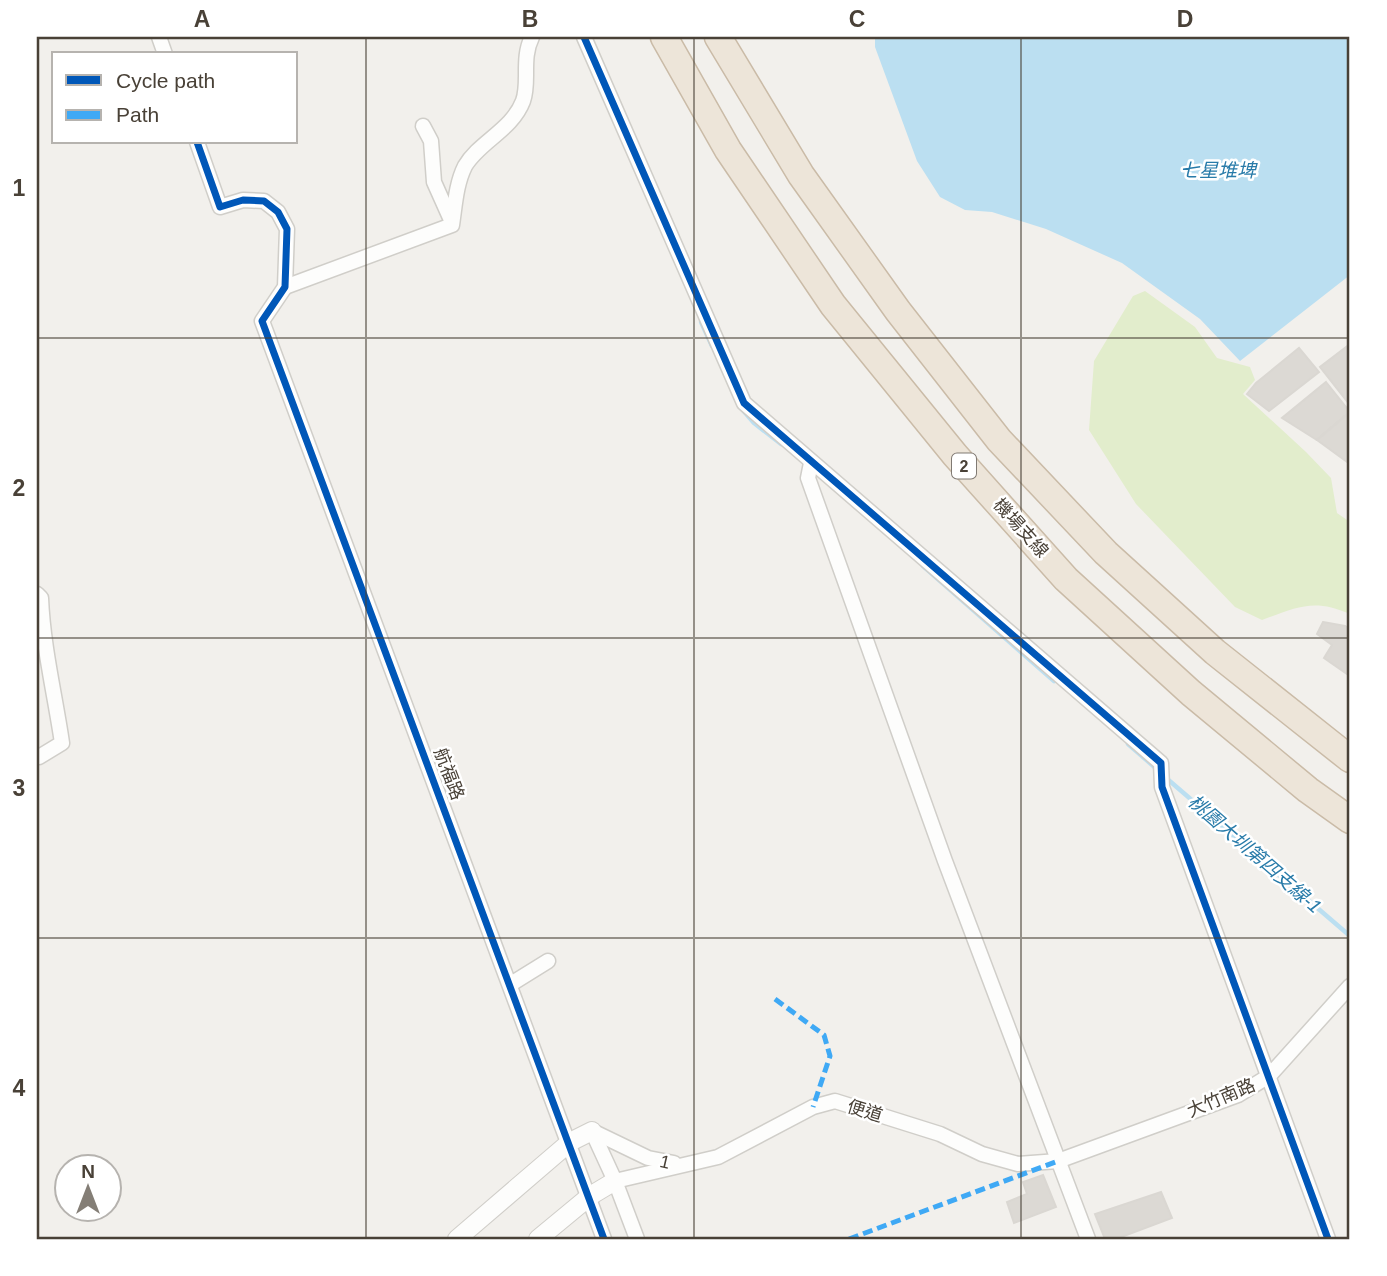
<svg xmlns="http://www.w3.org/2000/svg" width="1387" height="1276" font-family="Arial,'Noto Sans TC',sans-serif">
<rect width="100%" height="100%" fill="#f2f0ec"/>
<!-- green -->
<path fill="#e2edcc" d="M1145,291l50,36 22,31 33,9 5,13 -12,14 63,58 25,26 6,35 13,9v92c-36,-16 -53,-7 -88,6l-27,-13 -99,-103 -47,-74 5,-69 39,-65z"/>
<!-- water -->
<path fill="#bbdff1" d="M875,37h475v238l-110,86 -40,-42 -78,-56 -76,-34 -54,-17 -27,-2 -25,-13 -23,-36 -42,-114z"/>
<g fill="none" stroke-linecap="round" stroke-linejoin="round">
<!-- stream -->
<g stroke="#bbdff1" stroke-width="4.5">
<path d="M701,322l11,24"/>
<path d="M741,408l13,15 27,21"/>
<path d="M923,566l131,115"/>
<path d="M1128,744l31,27"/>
<path d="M1165,777l185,159"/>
</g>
</g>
<!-- building -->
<g fill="#dcd9d4" stroke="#dad7d2" stroke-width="2">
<path d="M1350,344v61l-30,-38z"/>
<path d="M1299,348l20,24 -50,39 -22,-17 9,-11z"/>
<path d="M1326,382l24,30 -33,28 -35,-22z"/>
<path d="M1350,412v52l-33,-24z"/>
<path d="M1323,622l22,4 5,3v47l-26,-18 8,-13 -15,-11z"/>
<path d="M1043,1175l13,32 -42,16 -7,-21 20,-8 -4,-12z"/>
<path d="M1161,1192l11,26 -56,21h-11l-10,-25z"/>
</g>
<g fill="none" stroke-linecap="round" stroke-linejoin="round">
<defs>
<g id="minor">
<path d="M159,37l6,17"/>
<path d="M584,37l160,366 417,360 1,24 166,452"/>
<path d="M423,126l8,15 3,41 17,38"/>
<path d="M197,142l23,65 23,-7 21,1 14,11 9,17 -2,58 -23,34 342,918"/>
<path d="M285,287l167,-62c3,-20 4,-41 13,-59 14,-24 47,-36 58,-65 7,-19 -2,-42 9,-64"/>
<path d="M811,463l-3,15 137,383 143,378"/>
<path d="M37,594l4,4c2,49 14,97 21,145l-23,14"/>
<path d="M511,984l37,-23"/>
<path d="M592,1131l23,50 22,58"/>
<path d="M592,1131l56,27 26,5"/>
<path d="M615,1181l103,-24 95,-50 22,-6 105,33 42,20 36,10 40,-3 180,-66 31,-19 81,-90"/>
</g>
<g id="tertiary">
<path d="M457,1239l113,-97 22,-11"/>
<path d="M538,1239l52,-43 25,-15"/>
</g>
<g id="motorway">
<path d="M664,37l64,113 105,155 122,150 111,124 125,114 117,97 42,30"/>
<path d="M718,37l83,138 97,136 101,129 107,113 109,99 135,107"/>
</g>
</defs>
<!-- minor casing -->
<use href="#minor" stroke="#d0cec9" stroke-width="17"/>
<!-- tertiary casing -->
<use href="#tertiary" stroke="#d0cec9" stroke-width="20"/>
<!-- motorway casing -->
<use href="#motorway" stroke="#cabba7" stroke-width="29"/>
<!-- minor -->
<use href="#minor" stroke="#fdfdfc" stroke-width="14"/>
<!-- tertiary -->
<use href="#tertiary" stroke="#fdfdfc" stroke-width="18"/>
<!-- motorway -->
<use href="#motorway" stroke="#ede5d9" stroke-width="26"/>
<!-- quiet -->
<g stroke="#3fa9f5" stroke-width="5" stroke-dasharray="10 5" stroke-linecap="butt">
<path d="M775,999l49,36 6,21 -17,51"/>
<path d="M849,1239l209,-78"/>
</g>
<defs>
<g id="cycleway">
<path d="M584,37l160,366 417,360 1,24 166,452"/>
<path d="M197,142l23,65 23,-7 21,1 14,11 9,17 -2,58 -23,34 342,918"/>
</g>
</defs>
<!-- cycleway casing -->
<use href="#cycleway" stroke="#fff" stroke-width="11"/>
<!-- cycleway -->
<use href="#cycleway" stroke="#0057b8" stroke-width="7"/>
</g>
<!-- grid -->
<path fill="none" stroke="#494137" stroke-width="2" stroke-opacity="0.55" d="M366,37v1202M694,37v1202M1021,37v1202M37,338h1313M37,638h1313M37,938h1313"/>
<g text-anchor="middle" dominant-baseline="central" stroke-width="5" stroke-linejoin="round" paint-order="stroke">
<!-- shield labels -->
<rect fill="#fff" stroke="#807a73" stroke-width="2" x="952" y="453.5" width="24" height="25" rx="5"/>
<g font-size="16" font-weight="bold" fill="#494137">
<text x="964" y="466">2</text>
</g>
<!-- street labels -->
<g font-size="18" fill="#494137" stroke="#fff">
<text transform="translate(1021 528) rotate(48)">機場支線</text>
<text transform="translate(449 774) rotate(69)">航福路</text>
<text transform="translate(1221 1098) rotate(-23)">大竹南路</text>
<text transform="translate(865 1111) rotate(17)">便道</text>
<text transform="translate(665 1162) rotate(13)">1</text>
</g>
<!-- water labels -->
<g font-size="19" font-style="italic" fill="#287ba9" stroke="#fff">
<text x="1218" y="170">七星堆埤</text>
<text transform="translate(1255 854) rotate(41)">桃園大圳第四支線-1</text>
</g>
</g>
<!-- border -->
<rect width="1387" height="1276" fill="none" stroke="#ffffff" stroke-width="77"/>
<!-- legend -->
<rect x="52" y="52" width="245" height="91" fill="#ffffff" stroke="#b6b3af" stroke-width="2"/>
<rect x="66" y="75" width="35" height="10" fill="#0057b8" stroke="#b6b3af" stroke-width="2"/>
<text x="116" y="88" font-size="21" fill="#494137">Cycle path</text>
<rect x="66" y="110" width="35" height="10" fill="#3fa9f5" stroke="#b6b3af" stroke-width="2"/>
<text x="116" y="122" font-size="21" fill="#494137">Path</text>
<!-- north arrow -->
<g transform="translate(88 1188)"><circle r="33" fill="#ffffff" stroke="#b6b3af" stroke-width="2"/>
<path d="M0-5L12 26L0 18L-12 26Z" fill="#847e76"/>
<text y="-10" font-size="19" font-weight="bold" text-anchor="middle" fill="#494137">N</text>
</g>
<rect x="38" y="38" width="1310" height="1200" fill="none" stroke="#494137" stroke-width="2.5"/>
<g font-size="23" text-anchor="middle" font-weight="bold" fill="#494137">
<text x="202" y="27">A</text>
<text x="530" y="27">B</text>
<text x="857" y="27">C</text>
<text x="1185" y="27">D</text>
<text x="19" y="196">1</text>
<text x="19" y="496">2</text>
<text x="19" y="796">3</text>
<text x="19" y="1096">4</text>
</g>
</svg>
